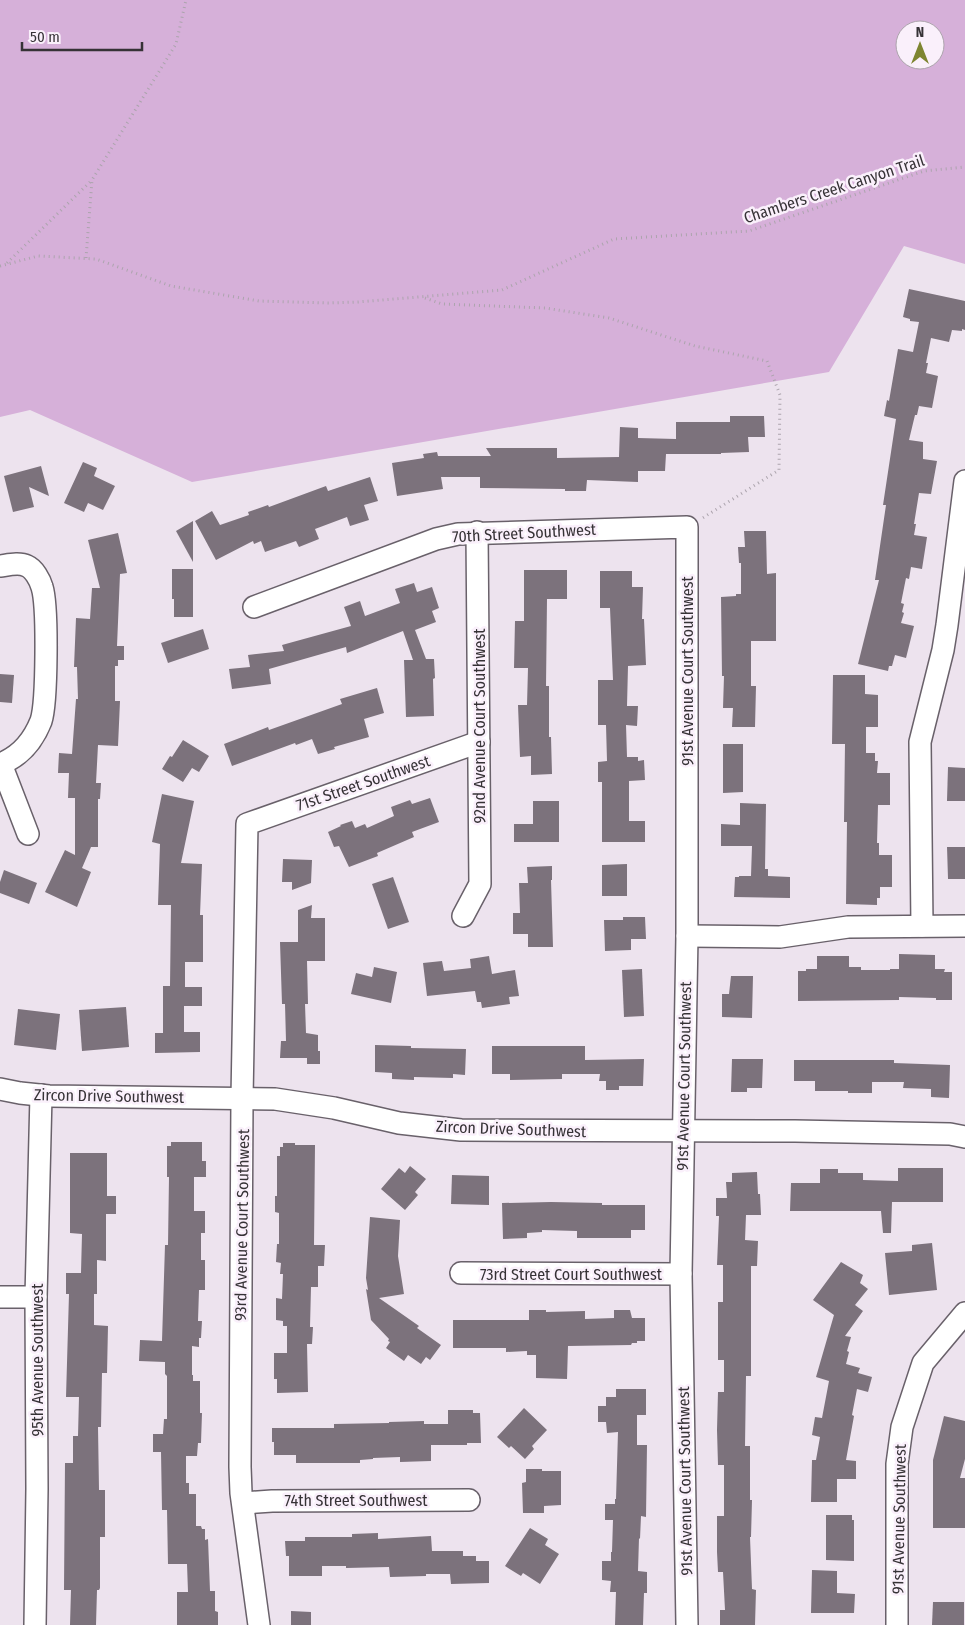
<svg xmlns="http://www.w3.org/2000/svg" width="965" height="1625" font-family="'Fira Sans Condensed',sans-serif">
<rect width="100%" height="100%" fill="#ede3ee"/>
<!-- green -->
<path fill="#d6b0d9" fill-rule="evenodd" d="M0,0h965v264l-61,-18 -75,126 -637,110 -162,-72 -30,7zM905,30h30v30h-30z"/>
<!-- building -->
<g fill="#7c727c">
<path d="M909,289l56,12v29l-3,-1v2l-10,-1 -3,12 -18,-4 -5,25h2l-2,10 12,3 -6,32 -13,-2 -2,9h-2l-6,25 14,2v17l14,2 -6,33 -12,-1 -5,31h2l-2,11 13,2 -5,32 -11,-2 -2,12 -3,-1 -5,25 3,1 -2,8 2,1 -3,10 13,3 -8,32 -11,-3 -3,11h-3l-1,5 -30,-7 21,-84h-4l11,-75h-3l13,-86 -12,-3 3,-16 2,1 9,-52 15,3 6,-30 -9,-1v-2l-7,-2z"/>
<path d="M730,416h34l1,21h-17l1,15 -28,1v1h-55l-1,17h-27v11l-51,-2 -1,11h-21v-2l-85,-1v-11h-39l2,12 -46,7 -5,-33 32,-5 -1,-4 14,-2 1,4h53l-5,-8h71v10l62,-1 1,-30 18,1v10l38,1v-17h54z"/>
<path d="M83,462l14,6 -3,8 21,10 -12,24 -15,-7 -4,9 -20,-9z"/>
<path d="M41,466l8,30 -20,-9 5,20 -21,5 -9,-36z"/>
<path d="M370,477l8,24 -14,4 5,15 -19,6 -3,-9 -32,12 4,10 -20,8 -3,-6 -31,11 -4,-11 -7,3 -1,-3 -37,19 -21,-39 17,-10 8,14 29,-10 -1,-3 20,-7 1,2 57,-21 2,5z"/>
<path d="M193,521v41l-17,-31z"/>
<path d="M744,531h22l1,43 9,-1v68h-25v45h5l-1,41h-23l1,-19h-10l1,-32h-2l-1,-79 15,-1v-2h5v-31h-2l-1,-16h7z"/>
<path d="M118,533l9,40 -7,1 -3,72h7v14h-6v6h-3v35h5l-2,45 -20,-1 -2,38h5l-1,16h-2v48h-7l-9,21 9,4 -14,35 -32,-15 20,-42 10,5v-57h-7l1,-25h-11l1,-20 13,1 4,-55h2l-1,-32h-3l2,-49 14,1 2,-31h8l-12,-48z"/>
<path d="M172,569h21v48h-19v-18h-2z"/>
<path d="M524,570h43v29h-20l-1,87h3v51h2l1,37 -21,1v-19l-11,1 -2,-52h9l1,-37h-14l1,-47h9z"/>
<path d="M600,571h32v16h11l-1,32h2l2,46 -18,1 -1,40h11l-1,20 -11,-1 1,32h11v4l6,-1 1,20 -16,1v40h16v21h-43v-60h-4v-20l9,-1 -1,-36h-8v-45h15l-3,-72h-10z"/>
<path d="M414,583l3,9 15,-5 7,21 -7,3 4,11 -21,8 11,29h8l1,19 -2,1 1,37 -28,1 -2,-57h9l-10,-29 -56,22 -1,-6 -77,22 2,15 -39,5 -3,-20 21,-2 -2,-12 36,-4 -2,-6 69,-19 -7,-19 16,-6 5,15 35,-13 -5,-14z"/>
<path d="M203,629l6,20 -41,14 -7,-20z"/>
<path d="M0,674l14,1 -2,28 -12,-1z"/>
<path d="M833,675h32v19l13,1v32h-12v26h9v8h3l-1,12h13v32h-12l-1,38h2v12h13v32h-12v11h-3v7l-31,-1 1,-82h-3l1,-78h-13z"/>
<path d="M377,688l7,25 -20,6 5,18 -35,10 1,2 -17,5 -6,-15 -16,6 -1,-2 -63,23 -8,-22 44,-17 1,3 73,-26 -2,-5z"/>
<path d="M183,740l26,16 -10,16 -7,-4 -9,14 -21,-13 8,-13 2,1z"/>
<path d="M723,744h20v48l-20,1z"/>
<path d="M948,767l17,1v33h-18z"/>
<path d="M162,794l32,7 -13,62 21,1 -2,51h3v47h-18v25h17v19h-18v26h16v20l-45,1v-20h8v-47h7l1,-81h-13l2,-61 -8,-2z"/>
<path d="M430,798l9,24 -27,10 2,5 -37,16 1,3 -29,11 -10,-21 -5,1 -6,-15 13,-6 -1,-1 12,-4 3,7 10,-4 2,4 27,-12 -3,-9 19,-7 2,4z"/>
<path d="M533,801h26v41h-45v-18h19z"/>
<path d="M740,803l26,1 -1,65h3v7l22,1v21l-56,-1 1,-20h4v-1h12l1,-30h-31v-22l19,1z"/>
<path d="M947,847h18v32h-17z"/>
<path d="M283,859l29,1 -1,23 -19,7v-8h-10z"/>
<path d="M627,864v32h-25v-31z"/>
<path d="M552,866v14h-1l2,67h-25v-13h-15v-21h7l-1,-30h9l-1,-16z"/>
<path d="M4,870l33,13 -8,21 -29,-11v-11z"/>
<path d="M393,877l16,45 -21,7 -16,-45z"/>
<path d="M312,905l-1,13h14v43h-18l1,43h-3l1,29 12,2v16h2v13h-13v-6h-27l1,-17h5l-1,-37h-3l-2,-62h18v-32z"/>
<path d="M623,917h22l1,22h-15v11l-26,1 -1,-31h19z"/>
<path d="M899,954l36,1v14h10l-1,3h8v28h-16v-2l-37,-1v3l-101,1v-30h8v-2h11v-13h32v11h12v3h29v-1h9z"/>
<path d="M489,956l3,18 23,-4 4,26 -10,1 1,7 -28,4 -1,-6h-4l-2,-11 -48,5 -4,-33 19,-2 2,10 27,-3 -1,-9z"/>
<path d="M374,967l23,5 -6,31 -40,-9 5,-21 16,4z"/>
<path d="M642,969l2,47 -20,1 -2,-47z"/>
<path d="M731,976h22l-1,42 -30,-1v-23h7z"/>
<path d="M126,1007l3,40 -47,4 -3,-41z"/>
<path d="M18,1009l42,5 -4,36 -42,-5z"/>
<path d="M375,1045l36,1v2l55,1 -1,26 -12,-1v4l-39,-1v3l-22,-1v-6l-17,-1z"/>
<path d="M492,1046h93v14l59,-1 -1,27h-24v4h-13v-9h-7l1,-7h-38v5l-52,1v-6h-18z"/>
<path d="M732,1059h31l-1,29h-15v4h-16z"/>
<path d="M794,1060h100v3l56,2 -1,33 -18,-1v-8l-28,-1 1,-6h-32v11h-24v-2h-33v-10h-21z"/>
<path d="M171,1142h31v19h4v16h-12v34h11v22h-4v27h4v30h-6l-1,31h4l-1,17h-2v9l-7,-1v29h1v6h7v32h2l-1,30h-3l-1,13h-11v27h3v11h7v32h5l1,3h3v11l3,-1 2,52h5v20l3,1v13h-41v-33h11l-1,-28h-19l-1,-54h-5l-1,-58h-8v-18h10l1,-15h3v-43l-2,-2v-12l-26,-1 1,-21 22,1 3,-96h3l1,-68h-2v-31h4z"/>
<path d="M283,1143h12v2h20l-1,100h11l-1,21h-6v21h-7l-1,40h3l-1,17h-5l1,48 -31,1v-14h-3v-26h13v-27h-4v-5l-7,-1v-22l6,1 1,-25h-3l1,-11 -5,-1 1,-18h2v-31l-4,-1v-16h2v-40h3v-9h3z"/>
<path d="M70,1153h37v43h9v18h-10v47l-9,-1v34h-3v31l14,1 -1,47h-5l-1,54h-3l1,63h6v47h-5v51l-1,2h-2l-1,35h-26l1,-35h-7l1,-127h8v-27h5l1,-39h-13l3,-103h-3v-21h15l1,-39 -12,-1z"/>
<path d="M410,1166l16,13 -11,13 3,3 -13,15 -24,-21 18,-21 6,5z"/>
<path d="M898,1168h45v34h-51l-1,31h-8l-2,-22h-91l1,-28h29v-14h18v4h25v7l35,1z"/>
<path d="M757,1172l1,22h2l1,21h-15l-1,25 13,1 -1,25h-6v110h-5l-1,70h5v54h2l-1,37h-1l2,52 4,1 -1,35h-35v-15h5l-2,-38h-5l-1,-20v-36h7v-51h-6l-1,-35 1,-38h6v-32h-6v-58h5v-37h-6l2,-49h-3v-18h11l-1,-16h6v-9z"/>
<path d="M452,1175l37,1v29l-38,-1z"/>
<path d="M551,1202l51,1v2h43v25h-14v8h-54v-7l-35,-1v2l-15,1v5l-24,1 -1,-36z"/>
<path d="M370,1217l30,3 -2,36 6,38 -25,4 40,28 -2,2 24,17 -11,15 -4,-3 -5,7 -13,-9 -4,6 -18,-13 4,-6 -2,-1 1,-2 -18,-19 -5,-31 2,1 -2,-12z"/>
<path d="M932,1243l5,47 -48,5 -4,-42 27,-2v-6z"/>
<path d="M841,1262l22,13 -3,8 8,6 -13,16 8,6 -18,25 6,1 -4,14 2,1 -3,12 14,4 -2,5 14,4 -4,15 -11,-3 -5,26 2,1 -8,44 10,1v18h-19v23h-26l1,-42h4l4,-23 -8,-2 3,-18 7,1 7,-37 -13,-4 18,-62 -21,-15z"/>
<path d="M529,1310h17v2l39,-1v8l29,-1v-8h16l2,8h13v23h-8v2h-5l-1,2 -63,1 -1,33 -31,-1v-23h-9v-4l-21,1v-4h-53v-28h76z"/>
<path d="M616,1389h30v26h-9v30h10l-1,72 -5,-1 -1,23 -1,-1 -1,33 9,1v21h-3l-1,32h-28l1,-33h-6l1,-11 -9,-1v-19h9v-9h1l1,-32h-8v-16h10v-5h1l2,-67 -11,1 -1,-11h-8v-16h8v-9h10z"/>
<path d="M524,1408l23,22 -15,16 2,3 -9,10 -14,-13 -2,2 -12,-11z"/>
<path d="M448,1410h25v3h7l1,30h-14v2h-36v16l-31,1v-5l-27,1v1l-13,1v3h-64v-8h-22v-13h-2v-14h62v-4l55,-1v-1l35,-1v3h24z"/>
<path d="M944,1416l21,5v38l-5,19h5v50h-32v-68z"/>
<path d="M526,1469h16v2h19v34l-17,1v7h-21l-1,-30 4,-1z"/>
<path d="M826,1515h26v5h2v41l-28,-1z"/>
<path d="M530,1528l18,11 -3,6 14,9 -19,30 -17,-11 -2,3 -16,-10z"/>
<path d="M378,1533v6l53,-3 1,15h31v5h13v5h13v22l-38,1 -1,-10h-24v2l-36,1 -1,-10 -43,1v-2h-24v10h-33v-20h-3l-1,-15h20v-4h47v-3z"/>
<path d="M812,1570l25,1v22l18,1 -1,19h-43z"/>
<path d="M933,1602h31v23h-32z"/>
<path d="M291,1611l20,1v13h-20z"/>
</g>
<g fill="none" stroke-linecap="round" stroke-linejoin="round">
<defs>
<g id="minor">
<path d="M0,566c8,-1 19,-4 27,0 7,3 13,14 15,21 6,19 5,116 -1,134 -8,20 -22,36 -41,43"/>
<path d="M254,607l182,-68 22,-5 229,-7v409l-6,338 6,351"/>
<path d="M1,764l27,70"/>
<path d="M463,916l17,-32 -3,-352"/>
<path d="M922,926l-2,-184 23,-92 4,-25 18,-144"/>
<path d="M687,936l93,1 68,-10 117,-1"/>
<path d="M0,1089l20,4 29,3 226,3 59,9 65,15 62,7 334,1 155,3 15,3"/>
<path d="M461,1273l220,1"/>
<path d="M0,1297h36"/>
<path d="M244,1503l28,-2 197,-1"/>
<path d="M35,1625l2,-136 -1,-192 5,-202"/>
<path d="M259,1625l-18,-132 -1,-26 2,-369 5,-274 232,-82"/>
<path d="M897,1625v-161l5,-37 21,-64 42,-50"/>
</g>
</defs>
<!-- minor casing -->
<use href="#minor" stroke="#69616a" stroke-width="24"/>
<!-- path -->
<g stroke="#aca4ad" stroke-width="3" stroke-dasharray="1 4" stroke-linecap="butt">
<path d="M86,258l6,-78 84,-136 10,-44"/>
<path d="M7,263l85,-83"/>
<path d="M0,266l38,-10 58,3 75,27 88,15 69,2 30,-1 144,-12 112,-51 135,-8 175,-60 41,-4"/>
<path d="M425,298l17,6 103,4 64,10 86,28 72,15 13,34 -1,75 -78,49"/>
</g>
<!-- minor -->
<use href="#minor" stroke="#fff" stroke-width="21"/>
</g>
<g text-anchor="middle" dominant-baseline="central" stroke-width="5" stroke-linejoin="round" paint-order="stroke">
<!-- street labels -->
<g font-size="16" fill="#363236" stroke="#faf0fb">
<text transform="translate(834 189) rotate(-18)">Chambers Creek Canyon Trail</text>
<text transform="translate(524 533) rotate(-3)">70th Street Southwest</text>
<text transform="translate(687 671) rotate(-90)">91st Avenue Court Southwest</text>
<text transform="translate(479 726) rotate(-90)">92nd Avenue Court Southwest</text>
<text transform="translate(363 783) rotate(-19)">71st Street Southwest</text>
<text transform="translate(684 1076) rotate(-89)">91st Avenue Court Southwest</text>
<text transform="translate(109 1096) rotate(1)">Zircon Drive Southwest</text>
<text transform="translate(511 1129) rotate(2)">Zircon Drive Southwest</text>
<text transform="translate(242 1225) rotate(-89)">93rd Avenue Court Southwest</text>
<text x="571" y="1274">73rd Street Court Southwest</text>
<text transform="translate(37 1360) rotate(-90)">95th Avenue Southwest</text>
<text transform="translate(685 1481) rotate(-91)">91st Avenue Court Southwest</text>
<text x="356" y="1500">74th Street Southwest</text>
<text transform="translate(899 1519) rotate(-89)">91st Avenue Southwest</text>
</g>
</g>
<!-- north arrow -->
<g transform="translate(920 45)"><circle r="24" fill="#faf0fb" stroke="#aca4ac"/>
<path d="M0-4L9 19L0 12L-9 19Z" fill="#7e8531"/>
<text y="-8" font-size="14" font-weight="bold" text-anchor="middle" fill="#363236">N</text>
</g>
<!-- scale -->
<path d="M22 42v8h120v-8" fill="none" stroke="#363236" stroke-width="2.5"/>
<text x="30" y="42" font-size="15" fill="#363236" stroke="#faf0fb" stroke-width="4" paint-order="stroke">50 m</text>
</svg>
